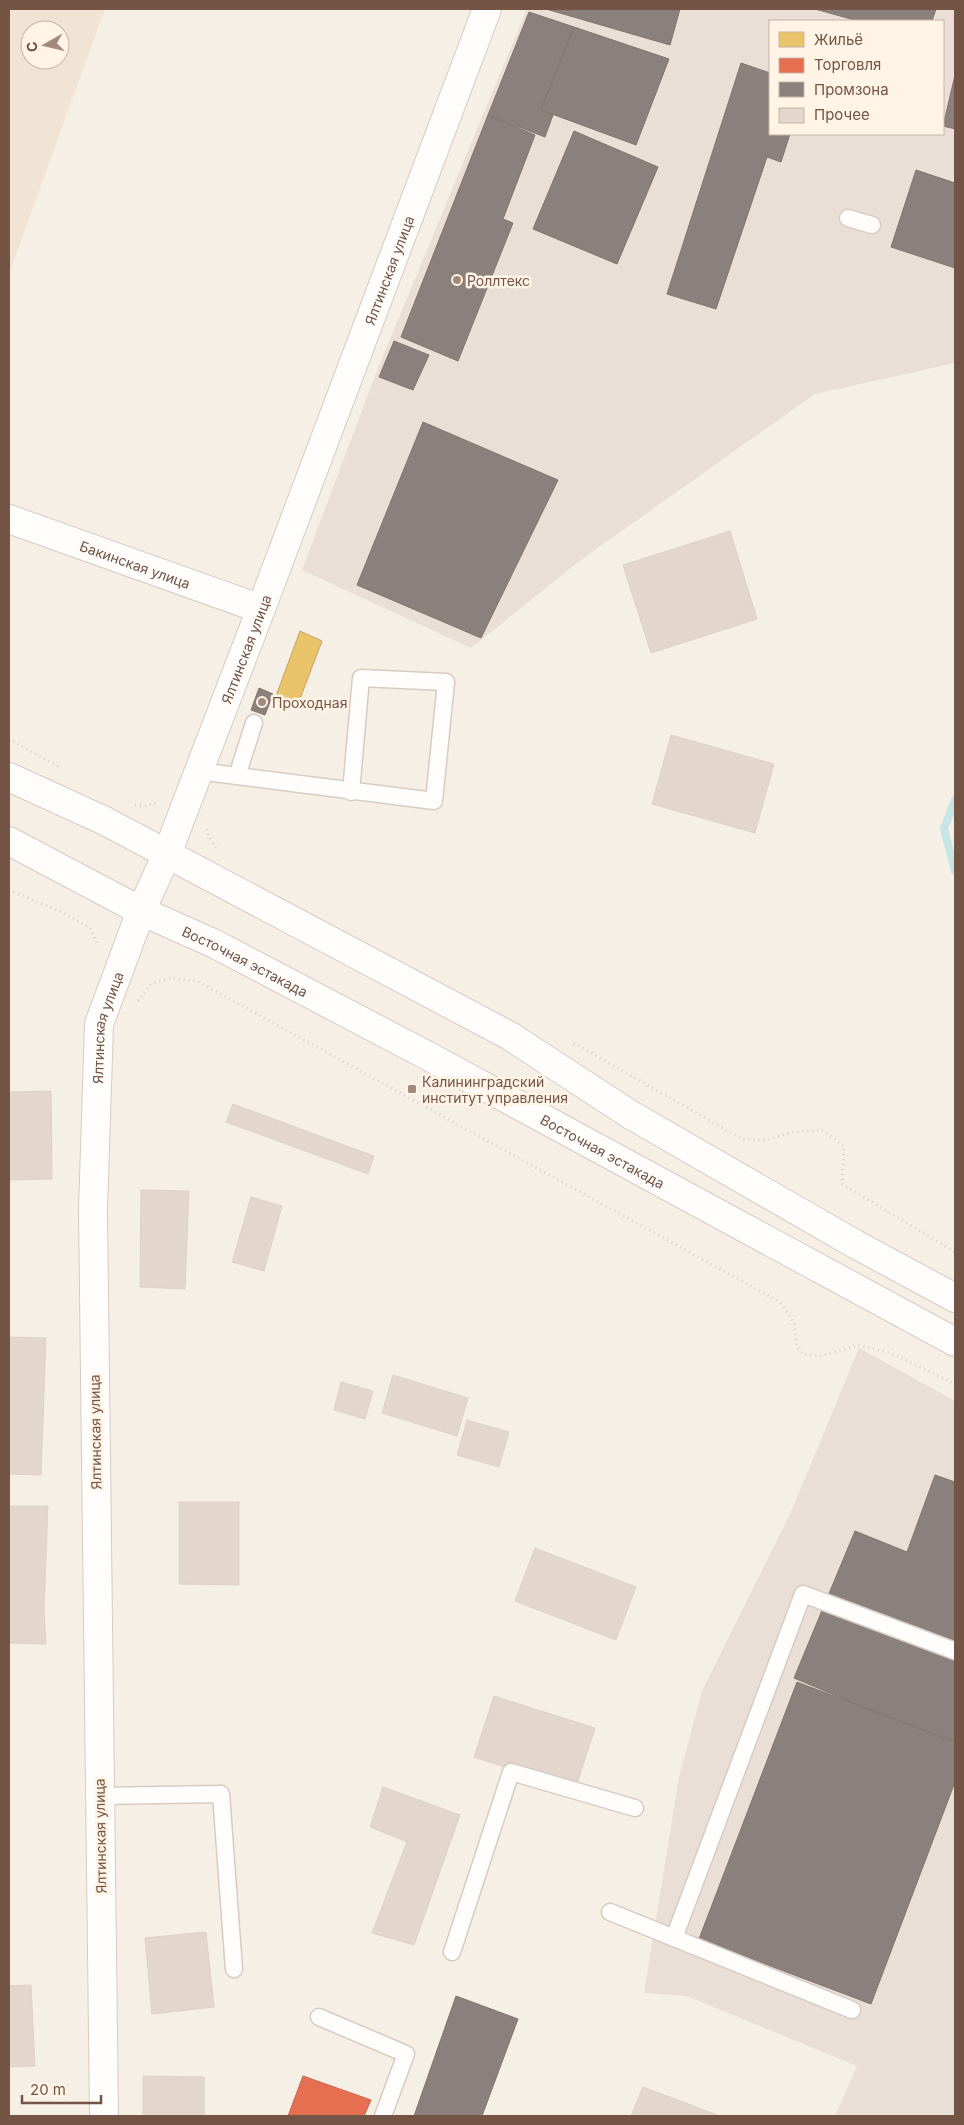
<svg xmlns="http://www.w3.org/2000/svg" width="964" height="2125" font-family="Inter,sans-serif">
<rect width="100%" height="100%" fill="#f6efe5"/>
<!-- residential -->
<path fill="#f2e4d4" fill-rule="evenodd" d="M9,9h96l-96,265zM30,30h30v30h-30z"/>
<!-- industrial -->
<g fill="#e9dfd7" fill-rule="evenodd">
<path d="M527,9h428v354l-140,31 -233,165 -111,89 -169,-78 76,-202zM770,21h173v113h-173z"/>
<path d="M859,1348l96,53v715h-108l-11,-2 21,-48 -170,-70 -43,-3 35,-216 23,-86 89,-179z"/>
</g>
<!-- homes -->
<path fill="#e9c46a" stroke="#c6a25f" d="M300,631l22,10 -24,63 -22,-8z"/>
<!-- shops -->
<path fill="#e76f51" stroke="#c4674d" d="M303,2076l68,24 -7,16h-76z"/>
<!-- industry -->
<g fill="#8a817c" stroke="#83746c">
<path d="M546,9h134l-10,36z"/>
<path d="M815,9h121l-4,12h-74z"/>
<path d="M529,12l45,15 -33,83 12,5 -8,22 -57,-22z"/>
<path d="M574,27l95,32 -33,86 -95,-35z"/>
<path d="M741,63l29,10v61h20l-9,28 -14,-5 -51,152 -49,-15z"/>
<path d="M955,75v54l-12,-3z"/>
<path d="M488,115l47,20 -32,84 10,4 -55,138 -57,-24z"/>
<path d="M574,131l84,36 -41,97 -84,-35z"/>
<path d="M916,170l39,13v85l-64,-21z"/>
<path d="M394,341l35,14 -16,35 -34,-13z"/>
<path d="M423,422l135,58 -77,158 -124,-53z"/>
<path d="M259,688l14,6 -8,21 -14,-5z"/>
<path d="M935,1475l20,7v264l-161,-68 61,-147 52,21z"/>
<path d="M797,1682l158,60v40l-84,222 -172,-65z"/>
<path d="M456,1996l62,23 -36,97h-68z"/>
</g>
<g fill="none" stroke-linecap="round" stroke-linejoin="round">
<!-- stream -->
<path stroke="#c6e6e6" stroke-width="8" d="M955,800l-11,29 11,42"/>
</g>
<!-- building -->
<g fill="#e2d6cd" stroke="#dfd1c7">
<path d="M730,531l27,88 -106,34 -28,-88z"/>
<path d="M671,735l103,29 -19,69 -103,-29z"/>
<path d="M51,1091l1,88 -43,1v-88z"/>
<path d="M233,1104l141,52 -6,18 -142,-52z"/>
<path d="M141,1190l48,1 -4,98 -45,-2z"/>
<path d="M251,1197l31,9 -18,65 -32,-9z"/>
<path d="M9,1337l37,1 -5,137 -32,-1z"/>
<path d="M393,1375l75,23 -11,38 -75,-23z"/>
<path d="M341,1382l32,9 -8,28 -31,-9z"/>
<path d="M467,1420l42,12 -10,35 -42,-12z"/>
<path d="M179,1502h60v83l-60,-1z"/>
<path d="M9,1506h39l-4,104 2,34 -37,-1z"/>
<path d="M535,1548l101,39 -20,53 -101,-39z"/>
<path d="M494,1696l101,32 -20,62 -101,-33z"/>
<path d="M383,1787l77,28 -46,130 -42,-12 35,-91 -37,-15z"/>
<path d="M206,1932l8,75 -62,7 -7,-76z"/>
<path d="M31,1985l4,81 -26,1v-81z"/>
<path d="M143,2076l61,1v39h-61z"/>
<path d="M643,2087l77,29h-89z"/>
</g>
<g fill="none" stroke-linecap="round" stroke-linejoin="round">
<defs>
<g id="lane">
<path d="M848,218l24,7"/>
<path d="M198,771l236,30 12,-119 -85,-4 -10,114"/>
<path d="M237,776l17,-53"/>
<path d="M100,1796l121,-2 13,175"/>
<path d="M610,1912l242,98"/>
<path d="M674,1938l129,-344 152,57"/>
<path d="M452,1952l59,-180 124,36"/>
<path d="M319,2017l87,37 -23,62"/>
</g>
<g id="street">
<path id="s1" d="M9,519l252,90"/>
</g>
<g id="secondary">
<path d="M9,777l96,44 405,215 121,79 224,129 100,54"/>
<path id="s2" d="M9,841l132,70 74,33 215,113 525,285"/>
<path id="s3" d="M104,2116l-11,-906 6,-186 42,-113 26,-57 94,-245 226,-600"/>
</g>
</defs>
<!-- lane casing -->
<use href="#lane" stroke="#d7ccc3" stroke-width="19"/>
<!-- street casing -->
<use href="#street" stroke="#d7ccc3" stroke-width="30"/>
<!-- secondary casing -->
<use href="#secondary" stroke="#d7cbc2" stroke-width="30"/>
<!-- path -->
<g stroke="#d9cfca" stroke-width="3" stroke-dasharray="1 4" stroke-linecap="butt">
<path d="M9,739l52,29"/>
<path d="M135,805l9,1 14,-4"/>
<path d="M207,829l1,6 8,13"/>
<path d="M9,890l55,23 26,15 8,18"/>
<path d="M138,1001l13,-17 20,-6 26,3 583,321 14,21 3,24 6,7 19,2 36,-11 36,9 61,30"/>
<path d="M574,1043l168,96 24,1 27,-8 29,-2 22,16 -2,38 113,68"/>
</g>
<!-- lane -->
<use href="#lane" stroke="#fefdfb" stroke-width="16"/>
<!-- street -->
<use href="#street" stroke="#fefdfb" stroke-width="28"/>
<!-- secondary -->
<use href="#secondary" stroke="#fefdfb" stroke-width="28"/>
</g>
<!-- markers -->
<g fill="#a28a7d" stroke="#fff4e5" stroke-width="2">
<circle cx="457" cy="280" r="5"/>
<circle cx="262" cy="702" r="5"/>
<rect x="407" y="1084" width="10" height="10" rx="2.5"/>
</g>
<g text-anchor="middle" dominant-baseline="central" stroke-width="5" stroke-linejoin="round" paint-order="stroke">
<!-- street labels -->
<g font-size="14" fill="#745445" stroke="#fff4e5">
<text stroke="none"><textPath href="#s3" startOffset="1900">Ялтинская улица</textPath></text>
<text stroke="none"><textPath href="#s1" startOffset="134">Бакинская улица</textPath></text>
<text stroke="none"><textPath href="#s3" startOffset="1495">Ялтинская улица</textPath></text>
<text stroke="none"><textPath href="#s2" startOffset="265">Восточная эстакада</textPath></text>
<text stroke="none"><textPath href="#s3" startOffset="1090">Ялтинская улица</textPath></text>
<text stroke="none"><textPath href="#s2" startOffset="670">Восточная эстакада</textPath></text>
<text transform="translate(95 1432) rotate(-91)">Ялтинская улица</text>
<text transform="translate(100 1836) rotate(-91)">Ялтинская улица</text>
</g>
<!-- poi labels -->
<g font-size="14" fill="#745445" stroke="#fff4e5" text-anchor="start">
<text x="467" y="280">Роллтекс</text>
<text x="272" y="702">Проходная</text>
<text x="422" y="1081">Калининградский<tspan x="422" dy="16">институт управления</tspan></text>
</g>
</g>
<!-- border -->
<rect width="964" height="2125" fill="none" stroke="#745445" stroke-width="20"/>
<!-- legend -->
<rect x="769" y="20" width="175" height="115" fill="#fff4e5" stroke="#c7b4a5"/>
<rect x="779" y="32" width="25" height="15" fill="#e9c46a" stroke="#c7b4a5"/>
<text x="814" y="45" font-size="15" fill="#745445">Жильё</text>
<rect x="779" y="58" width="25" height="15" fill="#e76f51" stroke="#c7b4a5"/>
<text x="814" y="70" font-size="15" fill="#745445">Торговля</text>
<rect x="779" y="82" width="25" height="15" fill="#8a817c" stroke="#c7b4a5"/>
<text x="814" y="95" font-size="15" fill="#745445">Промзона</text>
<rect x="779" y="108" width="25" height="15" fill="#e2d6cd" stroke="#c7b4a5"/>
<text x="814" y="120" font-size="15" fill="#745445">Прочее</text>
<!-- north arrow -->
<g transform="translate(45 45) rotate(262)"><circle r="24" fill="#fff4e5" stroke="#c7b4a5"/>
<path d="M0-4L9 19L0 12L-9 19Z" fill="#a28a7d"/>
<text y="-8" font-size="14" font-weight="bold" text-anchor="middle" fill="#745445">С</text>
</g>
<!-- scale -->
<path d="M22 2095v8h79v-8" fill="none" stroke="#745445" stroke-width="2.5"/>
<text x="30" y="2095" font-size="15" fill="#745445" stroke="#fff4e5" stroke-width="4" paint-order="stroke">20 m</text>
</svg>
